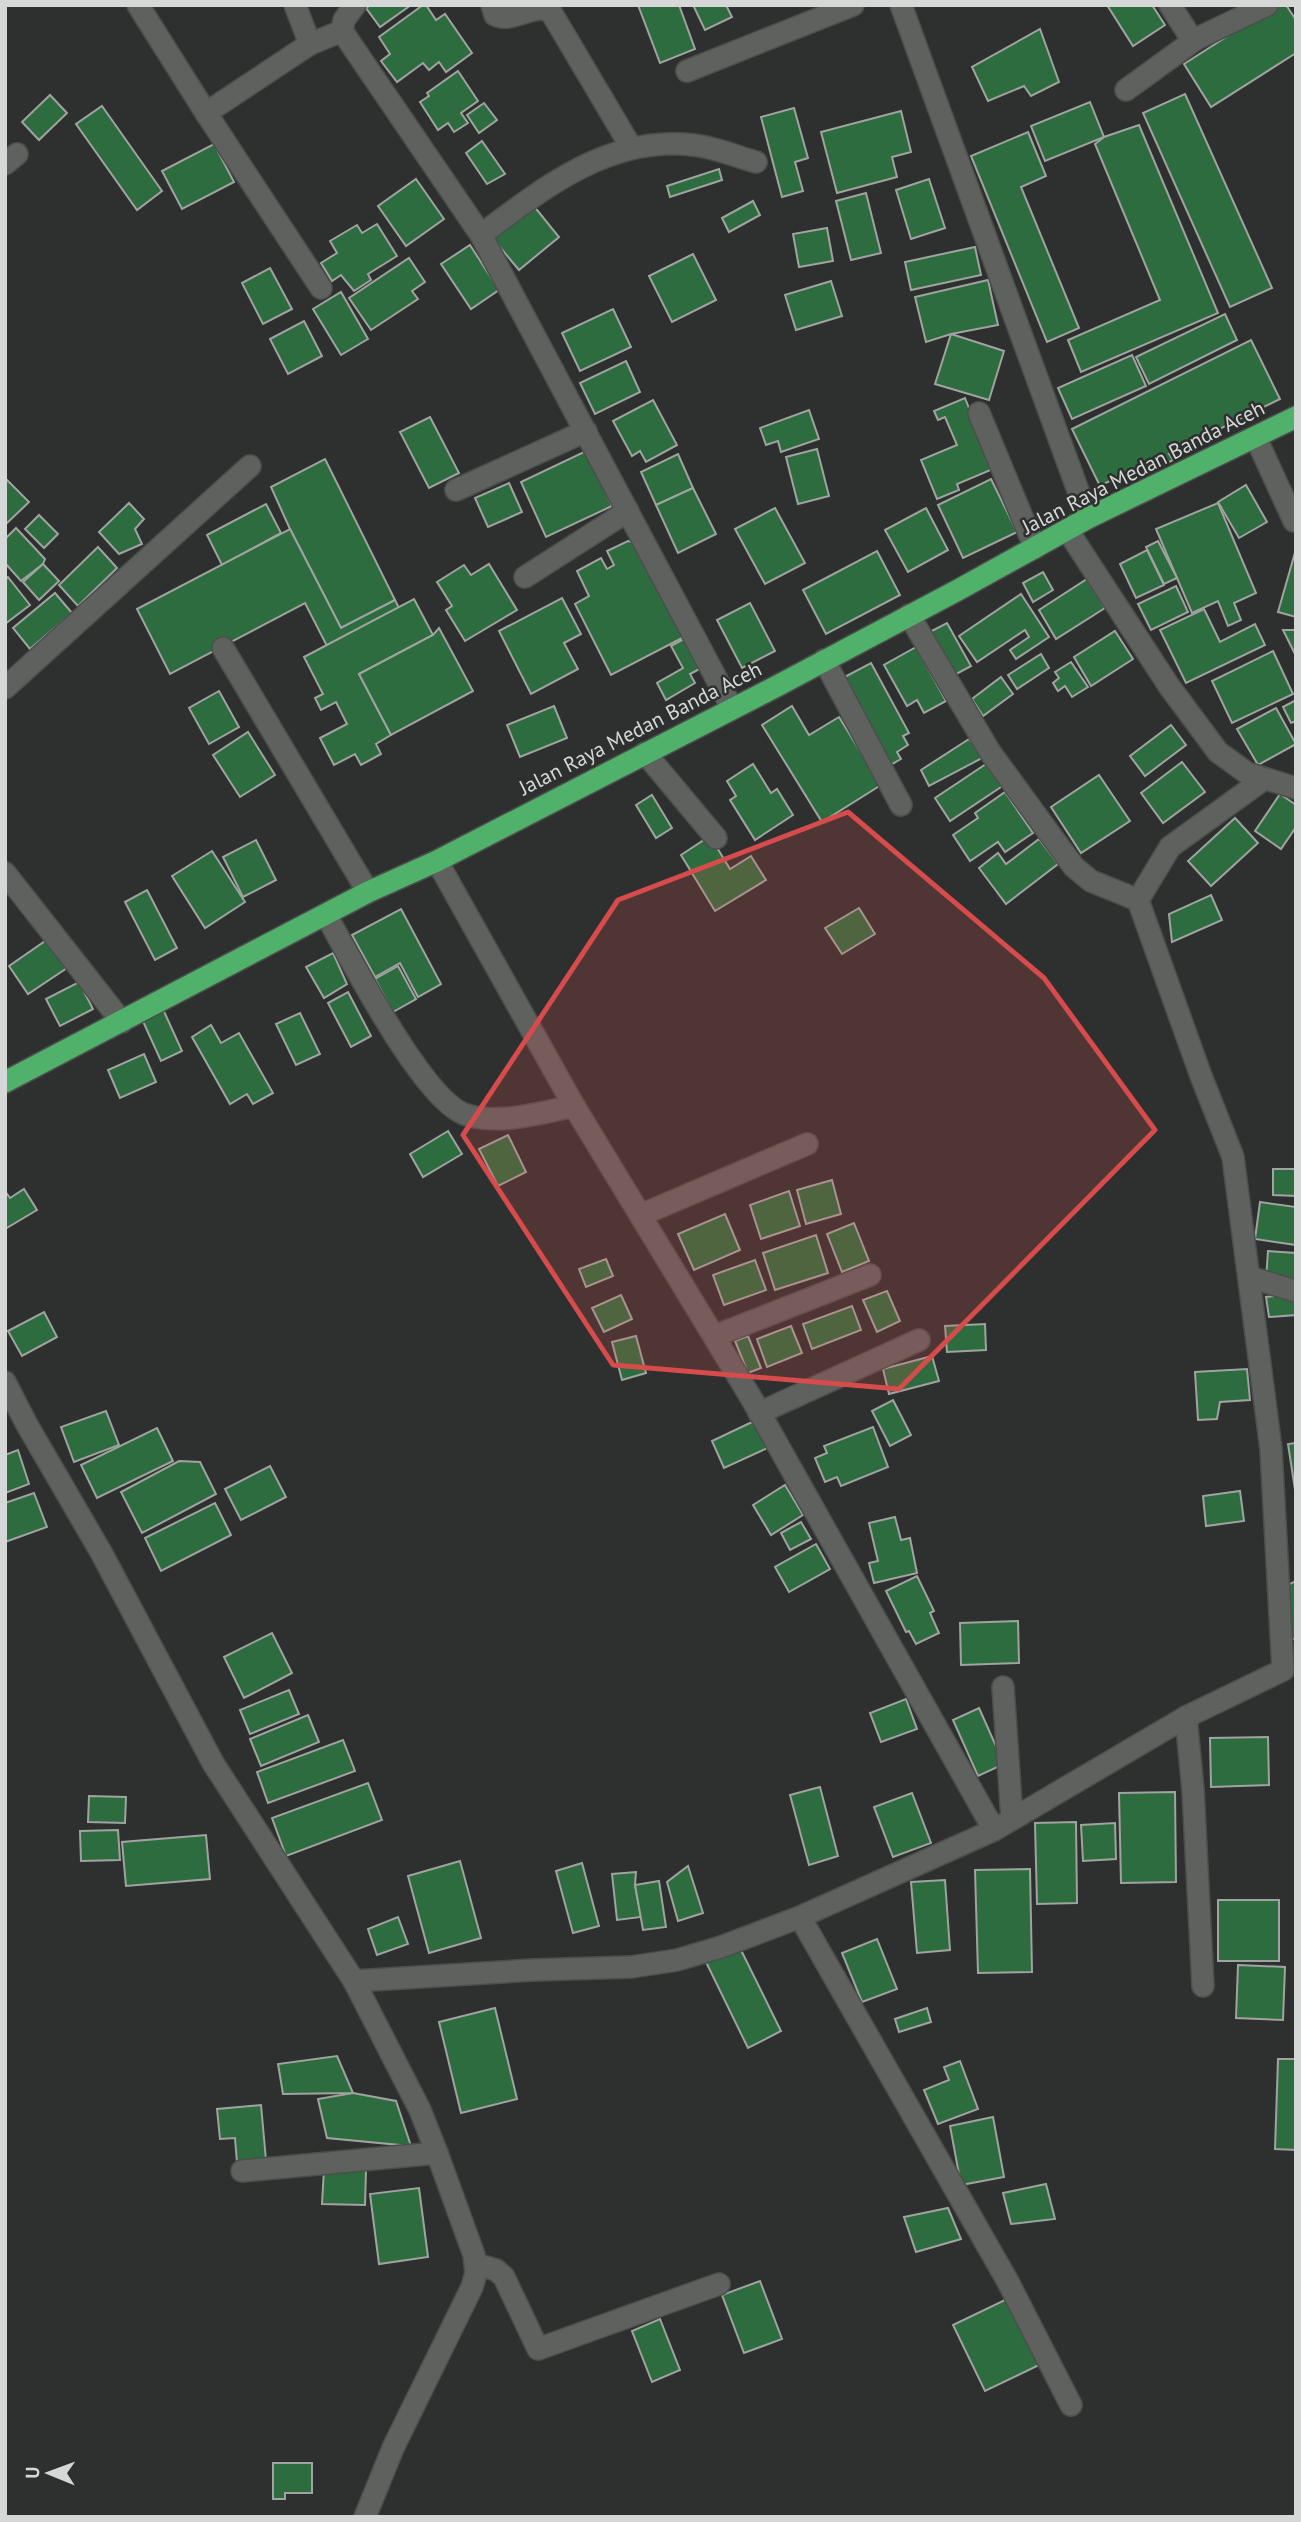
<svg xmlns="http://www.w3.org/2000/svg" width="1301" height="2522" font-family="'PT Sans',sans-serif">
<rect width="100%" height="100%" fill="#2d302e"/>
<!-- building -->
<g fill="#2c6c3e" stroke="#a0a3a0" stroke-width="2">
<path d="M371,5h40l-31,22 -14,-19z"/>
<path d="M423,5h3l10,15 9,-6 27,39 -26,19 -7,-10 -10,8 -6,-7 -26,19 -16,-21 9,-7 -11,-17z"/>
<path d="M638,5h41l16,44 -35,14z"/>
<path d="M693,5h33l6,12 -27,13z"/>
<path d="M1107,5h45l13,20 -32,21z"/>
<path d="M1276,5h10l10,15v33l-85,54 -27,-43z"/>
<path d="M1040,29l19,53 -28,14 -7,-10 -36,15 -16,-34z"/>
<path d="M458,71l20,30 -17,12 7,10 -14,9 -6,-9 -10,7 -18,-28 9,-6 -2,-3z"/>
<path d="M1185,94l87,194 -42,19 -87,-194z"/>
<path d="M50,95l17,18 -28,27 -17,-18z"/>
<path d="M1090,102l14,35 -59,24 -14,-35z"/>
<path d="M484,103l13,17 -18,13 -12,-18z"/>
<path d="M102,106l60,85 -25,19 -61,-86z"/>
<path d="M794,108l14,50 -13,4 8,29 -21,6 -21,-80z"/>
<path d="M901,111l10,41 -19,5 5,20 -60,16 -16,-61z"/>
<path d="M1139,125l79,188 -137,59 -13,-32 92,-40 -65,-156 9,-7z"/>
<path d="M1028,132l18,44 -25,11 58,141 -32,14 -76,-186z"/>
<path d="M482,141l23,33 -18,10 -21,-31z"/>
<path d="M214,144l20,38 -52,27 -20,-38z"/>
<path d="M719,169l3,11 -52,17 -3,-11z"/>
<path d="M416,179l28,40 -38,27 -28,-40z"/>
<path d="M929,179l16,49 -34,11 -15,-49z"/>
<path d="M866,193l15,60 -30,7 -15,-59z"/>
<path d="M753,201l7,14 -31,17 -7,-14z"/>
<path d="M533,205l26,32 -40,33 -26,-31z"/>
<path d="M377,224l20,32 -29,18 3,6 -17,11 -13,-16 -9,6 -11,-18 16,-10 -7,-12 27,-16 5,8z"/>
<path d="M827,228l6,33 -34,6 -6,-33z"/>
<path d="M470,245l29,45 -28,19 -30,-45z"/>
<path d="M975,247l6,28 -70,15 -6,-28z"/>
<path d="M693,254l23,46 -44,22 -23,-46z"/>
<path d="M409,258l16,24 -13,9 6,8 -47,31 -22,-32z"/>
<path d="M270,268l22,41 -29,15 -21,-41z"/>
<path d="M988,280l10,45 -47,9 -25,8 -11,-45z"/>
<path d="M831,281l11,35 -46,14 -11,-35z"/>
<path d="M341,292l27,47 -27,16 -28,-46z"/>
<path d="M613,309l18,38 -51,24 -18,-38z"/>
<path d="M1225,314l12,26 -88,44 -13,-27z"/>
<path d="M304,321l18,35 -34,18 -18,-35z"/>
<path d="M951,334l53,17 -15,49 -54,-16z"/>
<path d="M1251,340l29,59 -111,55 4,6 -14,7 -4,-9 -55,28 -28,-57z"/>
<path d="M1132,355l14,31 -74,33 -14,-31z"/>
<path d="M626,361l14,31 -45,22 -15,-31z"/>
<path d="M965,398l28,71 -36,15 2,6 -22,9 -16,-39 36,-15 -12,-28 -7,3 -4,-9z"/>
<path d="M653,400l24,45 -31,17 -6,-11 -8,5 -19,-35z"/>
<path d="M809,410l10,29 -38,13 -3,-11 -12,4 -6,-17z"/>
<path d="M430,417l29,56 -30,15 -29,-56z"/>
<path d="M817,449l12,47 -31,8 -12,-47z"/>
<path d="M586,451l26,55 -66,31 -25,-55z"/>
<path d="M678,454l15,34 -37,17 -15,-33z"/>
<path d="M325,459l70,141 -54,28 -51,-99 -19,-42z"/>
<path d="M5,478l24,24 -24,23z"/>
<path d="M991,479l26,53 -54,26 -25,-53z"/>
<path d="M509,483l13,29 -34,15 -13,-29z"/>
<path d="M1246,485l21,37 -28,16 -21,-36z"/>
<path d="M693,488l23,46 -38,19 -22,-48z"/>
<path d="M129,503l15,16 -9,10 7,15 -23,10 -20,-22z"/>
<path d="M1218,503l38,90 -22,10 7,17 -13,6 -10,-25 -26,12 -36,-84z"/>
<path d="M266,504l15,29 -59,32 -15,-30z"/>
<path d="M775,508l30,55 -40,21 -30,-55z"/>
<path d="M926,508l22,42 -40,22 -23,-42z"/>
<path d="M39,515l19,19 -14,14 -19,-19z"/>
<path d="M16,528l29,31 -2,5 -22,17 -16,-18v-24z"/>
<path d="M290,529l51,99 54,-28 4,8 -72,38 -22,-43 -135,71 -33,-65z"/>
<path d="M628,541l8,2 48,94 -73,38 -36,-71 14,-8 -12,-25 24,-13 6,11 7,-4 -7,-14z"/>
<path d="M1158,541l19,37 -13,6 -18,-37z"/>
<path d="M98,547l19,21 -39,38 -19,-21z"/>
<path d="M1296,549v68l-18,-5z"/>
<path d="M1147,550l17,35 -28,13 -16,-34z"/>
<path d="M877,551l23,44 -74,39 -23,-44z"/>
<path d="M43,564l16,17 -20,19 -16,-18z"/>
<path d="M489,564l28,46 -52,31 -19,-31 6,-4 -15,-24 27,-17 7,10z"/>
<path d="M1043,572l10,18 -20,12 -10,-19z"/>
<path d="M8,577l22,28 -25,19v-44z"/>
<path d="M1087,579l18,29 -49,31 -17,-29z"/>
<path d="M1176,586l12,26 -37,18 -13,-26z"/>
<path d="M55,593l17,20 -42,36 -17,-21z"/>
<path d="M1021,594l28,43 -33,22 -6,-9 19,-13 -4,-7 -48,32 -18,-26z"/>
<path d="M562,598l19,36 -17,9 14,26 -47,25 -32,-63z"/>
<path d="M414,599l19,36 -74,39 32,61 -15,9 5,10 -20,11 -6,-11 -21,11 -14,-27 27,-14 -11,-22 -15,8 -6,-12 8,-4 -19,-37z"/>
<path d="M750,603l25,48 -33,17 -25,-48z"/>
<path d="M1204,609l16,33 35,-18 10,21 -79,38 -26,-53z"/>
<path d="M947,623l24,43 -22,12 -25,-43z"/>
<path d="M439,628l34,63 -82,44 -32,-61 74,-39z"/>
<path d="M1283,630h13v26z"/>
<path d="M1115,631l18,28 -42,27 -17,-29z"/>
<path d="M691,635l16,30 -17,9 5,9 -29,17 -9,-17 26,-15 -12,-22z"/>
<path d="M916,647l30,54 -22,12 -7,-13 -10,6 -23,-41z"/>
<path d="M1273,651l20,43 -61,29 -20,-42z"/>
<path d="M1041,654l8,14 -32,21 -9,-14z"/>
<path d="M1071,662l17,25 -16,10 -7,-11 -7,5 -5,-8 6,-5 -4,-6z"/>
<path d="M871,663l38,70 -6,3 5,9 -11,7 4,7 -14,8 -48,-87z"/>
<path d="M1001,677l12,17 -30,22 -11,-17z"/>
<path d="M219,691l20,36 -30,17 -20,-36z"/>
<path d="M1296,700v21l-5,2 -8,-16z"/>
<path d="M554,706l13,32 -47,19 -13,-32z"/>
<path d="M792,706l17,29 30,-18 42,68 -59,37 -60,-97z"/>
<path d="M1276,708l20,36 -38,21 -21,-36z"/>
<path d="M1171,725l15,20 -41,31 -15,-20z"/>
<path d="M248,732l27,43 -35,22 -27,-42z"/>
<path d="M969,739l15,18 -55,29 -8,-16z"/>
<path d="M989,762l15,23 -54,36 -15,-23z"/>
<path d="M1182,762l23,30 -42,31 -22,-30z"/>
<path d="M753,764l18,29 6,-4 16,26 -38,25 -25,-40 6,-4 -9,-15z"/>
<path d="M1099,775l31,46 -49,32 -30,-46z"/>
<path d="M1005,792l28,41 -28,19 -7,-10 -28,19 -17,-26 25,-17 -3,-5z"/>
<path d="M1280,794l16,11v22l-15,22 -26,-18z"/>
<path d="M652,795l20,33 -16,10 -20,-33z"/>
<path d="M1235,818l23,25 -47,43 -23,-25z"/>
<path d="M710,836l20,33 21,-13 15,24 -51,31 -34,-56z"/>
<path d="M1039,839l19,25 -52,40 -27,-36 19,-15 8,11z"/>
<path d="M256,840l20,40 -33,17 -20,-40z"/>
<path d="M212,851l33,51 -40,26 -33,-52z"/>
<path d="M147,890l30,58 -22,12 -30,-58z"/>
<path d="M1211,895l11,25 -50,22 -3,-28z"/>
<path d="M859,908l16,26 -33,20 -17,-26z"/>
<path d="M401,909l40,75 -23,13 -18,-34 -25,14 -23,-42z"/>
<path d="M51,937l19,29 -42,28 -19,-28z"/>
<path d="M333,953l14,31 -23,14 -18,-31z"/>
<path d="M398,966l18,33 -23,13 -18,-33z"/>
<path d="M79,982l14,27 -33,17 -14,-27z"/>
<path d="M348,992l23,44 -20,11 -23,-44z"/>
<path d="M162,1007l20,44 -21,10 -20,-44z"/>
<path d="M300,1013l20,41 -24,11 -20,-41z"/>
<path d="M211,1025l10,18 18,-10 34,60 -20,11 -6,-10 -17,10 -38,-67z"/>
<path d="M144,1054l12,28 -36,16 -12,-28z"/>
<path d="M448,1131l14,23 -39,23 -13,-23z"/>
<path d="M508,1135l18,37 -28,14 -19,-37z"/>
<path d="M1273,1169h23v27l-23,-1z"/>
<path d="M832,1180l9,34 -35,10 -9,-34z"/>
<path d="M24,1189l13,21 -32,19v-38l5,7z"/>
<path d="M789,1191l11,35 -39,13 -11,-34z"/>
<path d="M1260,1202l36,5v38l-41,-6z"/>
<path d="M725,1214l15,36 -46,20 -16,-36z"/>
<path d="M854,1223l15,38 -27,11 -15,-38z"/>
<path d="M816,1235l12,38 -53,17 -12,-37z"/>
<path d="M1268,1251l28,2v27l-30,-1z"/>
<path d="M606,1259l7,17 -27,11 -7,-18z"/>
<path d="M755,1260l11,30 -42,15 -11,-30z"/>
<path d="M887,1291l13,30 -23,11 -14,-32z"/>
<path d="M1294,1294l2,21 -27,2 -3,-20z"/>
<path d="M621,1295l11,24 -28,13 -12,-24z"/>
<path d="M852,1306l9,24 -49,19 -9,-25z"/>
<path d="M44,1312l13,25 -35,19 -14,-25z"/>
<path d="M985,1324l1,26 -39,2 -2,-26z"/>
<path d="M791,1326l11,27 -35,14 -10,-28z"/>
<path d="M636,1336l10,37 -24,7 -10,-38z"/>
<path d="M748,1336l13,32 -13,5 -13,-32z"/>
<path d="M932,1356l7,25 -50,13 -6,-25z"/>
<path d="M1247,1369l3,31 -30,2 -3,17 -19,1 -3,-48z"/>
<path d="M893,1400l18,35 -21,11 -18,-35z"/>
<path d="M106,1411l13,34 -45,17 -13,-35z"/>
<path d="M752,1422l22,23 -50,23 -12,-27z"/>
<path d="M873,1427l15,40 -47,19 -4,-9 -12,5 -10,-24 12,-5 -3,-7z"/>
<path d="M157,1428l16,33 -76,37 -16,-33z"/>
<path d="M1296,1443v53l-8,-52z"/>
<path d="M18,1450l11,34 -24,9v-38z"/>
<path d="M179,1461l21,1 16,32 -74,39 -21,-41z"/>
<path d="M270,1466l16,31 -45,23 -16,-31z"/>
<path d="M785,1485l18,30 -32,20 -18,-30z"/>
<path d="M1240,1491l4,30 -38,5 -3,-30z"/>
<path d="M34,1493l13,34 -42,15v-39z"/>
<path d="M215,1503l16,32 -70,36 -16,-33z"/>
<path d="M895,1517l6,23 9,-2 7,35 -43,10 -5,-20 9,-2 -9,-38z"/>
<path d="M801,1522l10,17 -21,11 -9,-17z"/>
<path d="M816,1544l14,25 -41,23 -14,-25z"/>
<path d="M917,1576l17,35 -4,2 9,20 -23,11 -7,-13 -3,1 -20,-41z"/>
<path d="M1296,1581v58h-6l-5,-53z"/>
<path d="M1018,1621l1,42 -58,2 -1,-42z"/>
<path d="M272,1633l20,40 -48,25 -20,-41z"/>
<path d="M289,1690l10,24 -49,20 -10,-24z"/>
<path d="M906,1699l11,30 -36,13 -11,-29z"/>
<path d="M979,1708l25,56 -26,12 -25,-56z"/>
<path d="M308,1715l11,27 -58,24 -11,-27z"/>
<path d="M1268,1737l1,48 -58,2 -1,-49z"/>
<path d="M343,1740l12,31 -87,32 -11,-31z"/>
<path d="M368,1783l14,37 -96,36 -14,-38z"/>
<path d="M820,1787l18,69 -29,9 -19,-70z"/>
<path d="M1175,1792l1,90 -55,1 -2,-90z"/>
<path d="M912,1793l19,50 -38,14 -19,-50z"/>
<path d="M89,1796l37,1 -1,26 -37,-1z"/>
<path d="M1076,1822l1,81 -40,1 -2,-81z"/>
<path d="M1115,1823l1,36 -33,2 -2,-36z"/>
<path d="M118,1830l2,30 -39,1 -1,-30z"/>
<path d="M206,1835l4,44 -84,7 -4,-44z"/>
<path d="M460,1861l21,77 -52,15 -21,-77z"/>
<path d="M582,1863l17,63 -26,7 -17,-62z"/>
<path d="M688,1866l15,47 -25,8 -11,-39z"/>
<path d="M1030,1869l2,103 -54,1 -3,-103z"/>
<path d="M636,1872l-1,13 6,32 -24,3 -5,-46z"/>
<path d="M945,1880l5,70 -33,3 -6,-71z"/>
<path d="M659,1881l7,46 -23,3 -8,-45z"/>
<rect x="1218" y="1900" width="61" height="61"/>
<path d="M398,1917l10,27 -31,11 -9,-26z"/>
<path d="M877,1939l20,50 -35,13 -20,-49z"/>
<path d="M738,1944l43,87 -33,17 -43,-88z"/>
<path d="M1238,1965l47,2 -2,53 -47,-2z"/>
<path d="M495,2008l22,91 -56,14 -22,-91z"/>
<path d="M927,2008l4,14 -32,10 -4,-13z"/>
<path d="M337,2056l16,37 -70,1 -5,-30z"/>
<path d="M1278,2059h18v91l-21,-1z"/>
<path d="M960,2061l18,48 -40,15 -14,-34 25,-10 -5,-13z"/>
<path d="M353,2093l43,8 15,45 -84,-8 -9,-39z"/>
<path d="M261,2105l5,55 -29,3 -2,-25 -15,1 -3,-30z"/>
<path d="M993,2117l11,60 -43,8 -11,-59z"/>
<path d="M324,2169l42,2 -1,34 -43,-1z"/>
<path d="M1046,2184l9,35 -44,5 -8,-31z"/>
<path d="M419,2188l9,69 -49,7 -9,-70z"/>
<path d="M948,2208l13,31 -45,13 -12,-35z"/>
<path d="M760,2281l22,58 -38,14 -22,-58z"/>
<path d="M1009,2298l32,66 -56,27 -32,-66z"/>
<path d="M660,2319l20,51 -28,12 -20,-51z"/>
<path d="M273,2463h39v30h-27v6h-12z"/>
</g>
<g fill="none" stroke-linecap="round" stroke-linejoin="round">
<defs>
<g id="minor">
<path d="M138,5l68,108 104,-69 32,-13"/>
<path d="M295,5l15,39"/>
<path d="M355,5l-11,15 -2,11 139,204 251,473"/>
<path d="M492,5l3,10c17,9 38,-13 56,-3l80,135"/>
<path d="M901,5l187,513"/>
<path d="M1170,5l21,33 5,1 71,-34"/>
<path d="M687,71l166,-66"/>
<path d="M1126,90l70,-51"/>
<path d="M206,113l115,175"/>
<path d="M5,164l12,-10"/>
<path d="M481,235c62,-47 129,-100 212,-90 21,2 42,11 63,17"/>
<path d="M979,413l56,135"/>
<path d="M1256,438l38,83"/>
<path d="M456,490l130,-59"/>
<path d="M1068,531l101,155 49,66 29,21 49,15"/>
<path d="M525,577l103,-66"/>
<path d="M909,615l81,137 84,115 17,14 47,19"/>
<path d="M223,648l145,244"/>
<path d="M824,660l77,145"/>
<path d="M5,688l245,-222"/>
<path d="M645,753l71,85"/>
<path d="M5,873l117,149"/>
<path d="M326,915c24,42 98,188 141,200 34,10 73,-2 107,-9"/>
<path d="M641,1215l166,-71"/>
<path d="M1249,1277l47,14"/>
<path d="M715,1336l155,-61"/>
<path d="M5,1382l21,41 76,131 111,209 141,218 179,-11 98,-3 46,-7 44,-13 79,-30 194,-87 -241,-429 -179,-295 -137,-245"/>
<path d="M759,1413l160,-73"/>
<path d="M1003,1687l9,132"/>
<path d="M1186,1717l7,73 10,196"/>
<path d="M994,1830l192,-113 97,-47 -12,-221 -38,-292 -32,-81 -63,-176 32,-53 94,-68"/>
<path d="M800,1917l207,363 64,125"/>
<path d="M354,1981l66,129 17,43 37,102 2,18 -4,14 -79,161 -28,69"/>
<path d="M242,2171l195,-18"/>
<path d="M476,2264l20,6 8,7 34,72 181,-65"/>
</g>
<path id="highway" d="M5,1082l363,-190 69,-31 340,-175 181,-96 130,-72 208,-101"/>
</defs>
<!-- minor casing -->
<use href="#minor" stroke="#4c4e4c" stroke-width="24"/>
<!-- highway casing -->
<use href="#highway" stroke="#4c4e4c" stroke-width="24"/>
<!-- minor -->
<use href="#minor" stroke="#5e615e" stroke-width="21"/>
<!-- highway -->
<use href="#highway" stroke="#50b16b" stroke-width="21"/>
</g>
<!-- marked area -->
<path fill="#d64b4b" fill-opacity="0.2" stroke="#d64b4b" stroke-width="5" stroke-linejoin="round" d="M848,812l196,166 111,152 -256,259 -286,-24 -150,-230 155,-235z"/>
<g text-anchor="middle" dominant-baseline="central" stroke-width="5" stroke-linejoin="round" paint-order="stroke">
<!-- street labels -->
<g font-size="21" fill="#d6d8d7" stroke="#2d302e">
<text transform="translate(1143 467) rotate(-27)">Jalan Raya Medan Banda Aceh</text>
<text transform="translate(640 728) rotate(-27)">Jalan Raya Medan Banda Aceh</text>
</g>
</g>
<!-- border -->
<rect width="1301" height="2522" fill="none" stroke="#d6d8d7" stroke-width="14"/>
<!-- north arrow -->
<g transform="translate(49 2473) rotate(271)" stroke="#2d302e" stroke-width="5" paint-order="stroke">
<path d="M0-5L12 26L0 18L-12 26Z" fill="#d6d8d7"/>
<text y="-10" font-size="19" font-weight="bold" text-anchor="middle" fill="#d6d8d7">U</text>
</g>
</svg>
